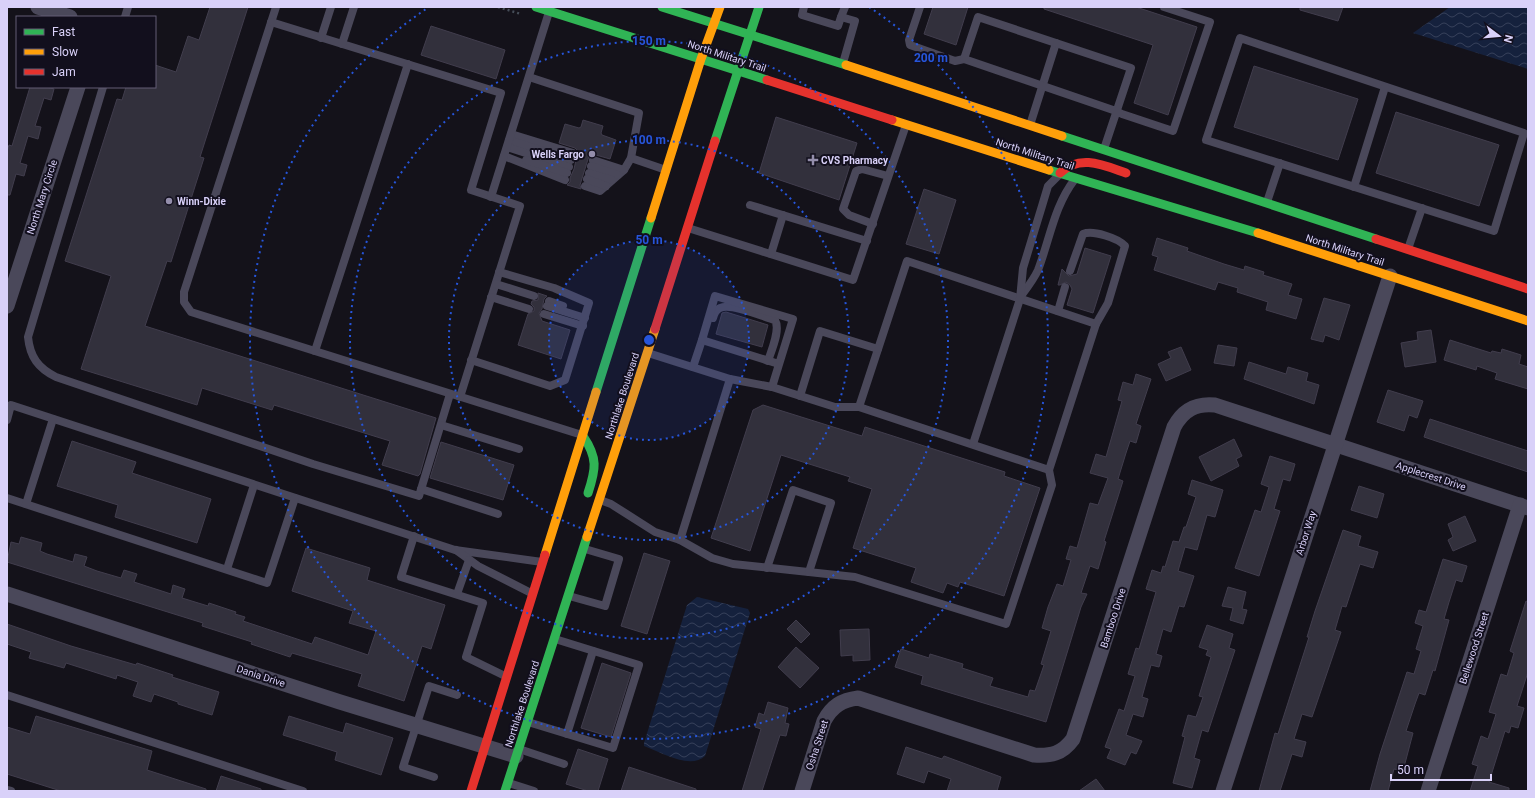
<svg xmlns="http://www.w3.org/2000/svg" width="1535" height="798" font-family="Roboto,sans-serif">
<defs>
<pattern id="water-waves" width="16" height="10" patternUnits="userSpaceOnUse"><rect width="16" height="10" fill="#15213d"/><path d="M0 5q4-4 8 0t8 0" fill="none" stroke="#36405a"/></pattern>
</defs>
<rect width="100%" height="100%" fill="#14121a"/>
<!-- water -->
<g fill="url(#water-waves)">
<path d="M1450,7h78v62l-115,-36z"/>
<path d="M697,597l51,12 2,4 -45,143c-15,14 -44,-4 -61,-10v-3l43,-138z"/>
</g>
<!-- building -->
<g fill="#32303c" stroke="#413d4d">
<path d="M210,7h38l-48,150 4,1 -33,104 -4,-1 -22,65 291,92 -16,56 -2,2 -36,-11 8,-24 -116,-36 -2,5 -70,-22 -5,17 -116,-36 30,-93 -46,-15 52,-162 5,1 4,-13h29v-22l21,7 12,-36 11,4z"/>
<path d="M933,7h35l-12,38 -32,-11z"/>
<path d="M1044,7h92l61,20 -29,88 -34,-12 19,-58 -109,-36z"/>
<path d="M1300,7h43l-5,14 -38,-11z"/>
<path d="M431,26l74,24 -9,29 -75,-24z"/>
<path d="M1254,66l104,33 -20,61 -104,-33z"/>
<path d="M30,87h16l8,2 -3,11 -7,-2 -9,28 6,1 -3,12 -10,-3 -8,27 7,2 -3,11 -8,-2 -6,21h-3v-44l2,-6 3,1z"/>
<path d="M1396,112l103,33 -20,61 -103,-33z"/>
<path d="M776,117l81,26 -18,57 -80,-27z"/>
<path d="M583,120l20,6 -2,7 1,2 14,5 -6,19 -14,-4 -7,1 -9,29 1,4 -14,-4 3,-3v-4l4,-9 4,-18 -3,-3 -16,-5 6,-19 14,4 2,-1z"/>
<path d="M924,189l32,11 -17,54 -33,-10z"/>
<path d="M1157,238l31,10 -1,3 37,13 20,6 1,-4 19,6 -1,3 29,9 -4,11 14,4 -6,20 -30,-9 2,-8 -31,-10 1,-4 -20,-6 -3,8 -61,-20 4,-13 -6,-2z"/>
<path d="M1085,248l26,8 -18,57 -26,-8 5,-16 -2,-4 -4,-3 -6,3h-2l4,-16 7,7 8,-2z"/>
<path d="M538,293l9,3 -3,3 -2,10 -3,4 3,8 28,9 -9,29 -43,-14 10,-31 6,-3v-4l-3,-3 1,-3 6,-1z"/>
<path d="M1324,298l26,7 -11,35 -14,-5 -2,7 -12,-3z"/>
<path d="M726,312l42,13 -6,22 -46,-13 6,-21z"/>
<path d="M1431,330l5,32 -31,5 -4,-24 17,-3 -1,-8z"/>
<path d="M1450,340l41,13 1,-2 9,2 1,-4 19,6 -2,9 9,3v22l-33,-10 2,-6 -20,-7 -1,4 -32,-10z"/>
<path d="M1218,345l19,3 -3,18 -20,-3z"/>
<path d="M1181,347l10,23 -25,11 -8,-17 13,-6 -3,-6z"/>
<path d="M1249,362l37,12 2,-7 20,6 -2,8 13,4 -5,19 -70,-25z"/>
<path d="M1136,374l15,5 -15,45 5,2 -5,17 -6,-2 -4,12 -8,26 5,2 -19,60 2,1 -8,27 -8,-3 -9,27 6,1 -6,13 -35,115 -125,-38 2,-8 -28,-9 6,-18 28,9 1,-4 33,10 -1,4 31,10 -3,8 38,11 2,-7 5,1 9,-26 -3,-1 10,-33 -9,-3 6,-21 9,-23 6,2 8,-26 -5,-1 4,-13 7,2 13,-45 8,2 10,-27 -18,-5 6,-19 10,3 16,-56 -4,-1 5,-18 10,3z"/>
<path d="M1388,390l35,11 -6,17 -8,-3 -5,16 -27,-9z"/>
<path d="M763,405l99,31 3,-9 140,45 -1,4 36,12 -36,108 -44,-14 -2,5 -11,-4 -4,10 -32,-11 5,-14 -63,-20 19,-59 -24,-8 2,-4 -69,-22 -31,96 -39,-13 42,-128z"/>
<path d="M1430,419l98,32v21l-104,-35z"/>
<path d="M1234,439l8,17 -6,3 3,7 -28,15 -12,-24z"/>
<path d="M72,441l64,21 -4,11 79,26 -14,44 -82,-26 3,-12 -61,-19z"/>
<path d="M441,442l73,23 -11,35 -73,-22z"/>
<path d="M1270,456l25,8 -5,17 -7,-2 -9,30 6,2 -21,65 -24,-8 20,-58 6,2 8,-25 -8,-3z"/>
<path d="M1192,480l31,10 -8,27 -8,-2 -10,35 -12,-3 -7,24 16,5 -10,31 -5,-1 -8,26 -8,-3 -7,25 6,2 -3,11 -8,-2 -9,32 6,2 -5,18 -10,-3 -7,21 16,6 -6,13 -5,-2 -6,13 -18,-7 4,-9 -6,-2 14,-38 5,2 11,-35 -7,-2 8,-26 3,1 17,-57 -10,-3 6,-19 9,3 2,-7 2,1 8,-26 6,1 5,-15h2l10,-30 -8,-3z"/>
<path d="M1359,486l25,8 -7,24 -26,-8z"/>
<path d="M1465,516l11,25 -23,10 -5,-11 5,-3 -5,-13z"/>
<path d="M1343,530l18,6 -3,10 20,6 -5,16 -13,-4 -14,43 -4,-1 -7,24 6,2 -29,85 -10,-3 -8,25 12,3 -4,15 -10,-3 -12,37h-21l16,-58 3,1 31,-97h-2l8,-26z"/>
<path d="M21,537l21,6 -2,8 7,3 26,8 2,-8 12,3 -3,9 13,5 24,7 3,-8 13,4 -3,8 37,12 2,-9 12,4 -3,9 26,8 1,-3 27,9 -1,2 10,3 -2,4 69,23 3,-7 53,18 8,-24 -27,-8 4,-12 -61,-20 14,-43 64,20 -3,12 78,25 -14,44 -9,-3 -18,55 -46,-15 4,-12 -70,-21 -2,4 -39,-13 1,-2 -50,-16 1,-3 -196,-61 4,-20 8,2z"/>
<path d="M644,553l26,8 -23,73 -26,-8z"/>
<path d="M1443,559l24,7 -5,16 -6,-2 -7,22 -5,17 5,1 -14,51 -2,-1 -8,25 -6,-2 -4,11 -9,27 7,2 -10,38 -9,-2 -6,22h-18l10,-37 27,-82 7,2 7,-23 -5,-2 7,-23 -8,-3 4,-13 7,2z"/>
<path d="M1228,587l18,5 -4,17 5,1 -4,14 -13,-4 3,-12 -11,-2z"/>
<path d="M1526,601l2,1v70l-11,34 7,2 -6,20 -7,-2 -2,7 -4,-2 -16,51 20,6v3h-39l8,-25 -6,-2 9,-28 7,3 8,-25 -7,-2 12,-38 6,2 7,-23 -4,-2z"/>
<path d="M796,620l14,14 -9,9 -14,-14z"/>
<path d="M7,624l64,22 65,19 1,-2 36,12 -1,2 47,15 -7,23 -34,-11v-2l-24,-8 -3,8 -18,-6 5,-14 -21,-7 -1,4 -50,-16 -2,5 -35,-10 2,-6 -24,-8z"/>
<path d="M1207,625l26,9 -4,14 6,2 -27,82 -6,-2 -8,28 6,2 -8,28 -19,-5 12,-46 -3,-1 6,-21 8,2 7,-20 -4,-1 12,-39 -5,-2 2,-5 -9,-3z"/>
<path d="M869,629l1,31 -17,1v-6l-12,1 -1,-26z"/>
<path d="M796,647l23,21 -19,20 -22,-21z"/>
<path d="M602,663l29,10 -20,64 -30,-9z"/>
<path d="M768,702l20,6 -3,15 4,1 -3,12 -6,-1 -18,56h-20l19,-62 -6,-2 4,-14 5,2z"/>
<path d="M36,716l116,35 -5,19 59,19v2h-145l-54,-17v-47l23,7z"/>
<path d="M289,716l54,17 3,-10 47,15 -12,37 -46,-15 2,-8 -54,-17z"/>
<path d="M906,747l36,12 2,-3 57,21 -4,14h-50l4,-12 -23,-8 -4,12 -27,-9z"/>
<path d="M578,749l30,10 -10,32h-10l-22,-7z"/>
<path d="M629,767l67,22v2h-75z"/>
<path d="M221,776l40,13v2h-45z"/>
<path d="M1096,779l9,12h-26z"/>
</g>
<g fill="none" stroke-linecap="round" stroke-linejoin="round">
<!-- path -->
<path stroke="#464e59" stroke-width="2.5" stroke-dasharray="2 3" stroke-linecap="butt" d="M498,7l23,7"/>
<!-- lane -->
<g stroke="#4a485a" stroke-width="8">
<path d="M276,7l-92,285v10l7,10 391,123"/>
<path d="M804,7l-2,8 36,11 3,-9"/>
<path d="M920,7l-11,33 1,5 45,16 9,-2"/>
<path d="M125,17l3,-10"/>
<path d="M271,22l230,71 -30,97 49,16 -60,191"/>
<path d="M321,38l10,-31"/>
<path d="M1240,38l284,95 -30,98 -288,-91z"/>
<path d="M342,44l12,-37"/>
<path d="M843,63l12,-42 -14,-4 4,-10"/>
<path d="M529,77l110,36 -8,45 -7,12 -24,21 -15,-5"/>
<path d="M103,87l-75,250c2,20 10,31 28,40l257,87 106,32 31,-102"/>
<path d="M1030,125l26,-82"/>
<path d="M511,134l62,19"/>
<path d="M509,140l62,20"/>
<path d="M507,147l62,20"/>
<path d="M1104,149c9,-27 18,-54 27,-81l-153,-51 -14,42 152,52 6,3 51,17 37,-109 -46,-15"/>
<path d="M504,156l61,24"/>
<path d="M631,158l35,12"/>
<path d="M526,160l41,13"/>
<path d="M593,160l31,10"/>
<path d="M591,166l27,9"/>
<path d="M589,173l23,7"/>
<path d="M587,179l19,7"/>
<path d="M1354,187l31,-100"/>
<path d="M491,197l58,-185"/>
<path d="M1267,202l13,-39"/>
<path d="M750,205l117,36"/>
<path d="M873,224l-24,-9 -6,-6 13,-38 6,-2 26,7"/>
<path d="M688,228l165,52 53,-155"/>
<path d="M1408,249l14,-41"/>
<path d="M771,254l12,-39"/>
<path d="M1070,271l13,-37c10,-4 35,4 42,12l-17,57 -12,21"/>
<path d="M496,284l38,12"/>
<path d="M1021,296c6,-8 13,-17 17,-26 12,-31 16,-64 37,-91"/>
<path d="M491,297l38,12"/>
<path d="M549,301l14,5"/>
<path d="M547,306l38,12"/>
<path d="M1058,311l7,-24"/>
<path d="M544,314l39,12"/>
<path d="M713,318c1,-4 2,-8 7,-10 11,-6 43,9 55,12 6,10 -4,31 -7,41"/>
<path d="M315,351l93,-287"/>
<path d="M648,353l82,26 42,8 63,20h24l190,63 47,-146 -189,-63 -48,146"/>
<path d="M471,360l79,26 15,-6 24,-77 -35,-15 -55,-16"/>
<path d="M693,367l9,-27"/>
<path d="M772,387l21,-68 -78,-23 -13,44 77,24"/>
<path d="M800,396l20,-65 58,18"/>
<path d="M7,420l4,-15 444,145 87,12"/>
<path d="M441,425l78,24"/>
<path d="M973,444l47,-145 3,-31 19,-62 6,-20 11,-11"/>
<path d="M421,489l77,25"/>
<path d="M7,498l260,85 28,-85"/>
<path d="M600,500l11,4 44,28 25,8 32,18 21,6 122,13 151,47 46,-139 -3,-15"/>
<path d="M26,504l27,-85"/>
<path d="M414,536l-13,41 82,26 -17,54 39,19"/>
<path d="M680,540l50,-161"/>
<path d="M456,550l22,16 55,28"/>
<path d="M767,568l26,-78 38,13 -22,69"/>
<path d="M227,569l27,-84"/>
<path d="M457,594l12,-34"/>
<path d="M569,596l36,10 14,-47 -34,-10"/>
<path d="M7,695l296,96"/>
<path d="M528,722l85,26 26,-83 -84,-26"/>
<path d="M567,734l26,-83"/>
<path d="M519,749l45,15"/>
<path d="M434,777l-31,-10 26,-81 28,9"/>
<path d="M509,783l25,8"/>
<path d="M7,790l4,1"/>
</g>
<!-- street -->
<g stroke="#4a485a" stroke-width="15">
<path d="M38,7l32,10"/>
<path d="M7,306l71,-219"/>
<path d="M7,594l333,108 176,54"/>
<path d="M802,791l22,-70c8,-15 18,-21 34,-23l176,57c17,1 28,-1 39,-16l101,-312c9,-17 22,-24 41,-22l313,103"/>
<path d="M1223,791l167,-515"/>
<path d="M1428,791l92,-286"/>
</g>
<!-- fast -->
<g stroke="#30b455" stroke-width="9">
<path d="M536,7l231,73"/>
<path d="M662,7l184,58"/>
<path d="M1062,136l314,103"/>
<path d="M715,141l44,-134"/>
<path d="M1049,170l209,63"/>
<path d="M596,392l55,-174"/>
<path d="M583,436c15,22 13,33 5,57"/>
<path d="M505,791l82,-254"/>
</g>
<!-- slow -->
<g stroke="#ff9f0a" stroke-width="9">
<path d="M846,65l216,71"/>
<path d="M892,120l157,50"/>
<path d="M651,218l50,-159 19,-52"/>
<path d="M1258,233l270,88"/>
<path d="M587,537l68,-208"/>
<path d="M545,555l51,-163"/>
</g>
<!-- jam -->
<g stroke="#e5322d" stroke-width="9">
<path d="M767,80l125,40"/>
<path d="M1060,173c20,-19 43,-8 66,0"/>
<path d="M1376,239l152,50"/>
<path d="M655,329l60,-188"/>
<path d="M471,791l74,-236"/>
</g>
</g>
<!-- distance rings -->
<circle cx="649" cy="340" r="100" fill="#2655da" fill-opacity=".12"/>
<g fill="none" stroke="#2655da" stroke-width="2" stroke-dasharray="2 4">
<circle cx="649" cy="340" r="100"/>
<circle cx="649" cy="340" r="200"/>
<circle cx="649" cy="340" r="299"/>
<path d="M869 7A399 399 0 1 1 429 7"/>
</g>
<!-- markers -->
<g fill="#948eab" stroke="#120f1d" stroke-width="1.5">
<circle cx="592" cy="154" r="4"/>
<path d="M811 154h4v4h4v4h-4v4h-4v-4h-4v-4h4z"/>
<circle cx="169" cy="201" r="4"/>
</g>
<g text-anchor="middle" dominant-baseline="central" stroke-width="4" stroke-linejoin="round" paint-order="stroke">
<!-- street labels -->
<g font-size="10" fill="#d9d1f9" stroke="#120f1d">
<text transform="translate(727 56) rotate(18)">North Military Trail</text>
<text transform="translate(1035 154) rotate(18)">North Military Trail</text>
<text transform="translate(42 197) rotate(-72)">North Mary Circle</text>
<text transform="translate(1345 250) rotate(18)">North Military Trail</text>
<text transform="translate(622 396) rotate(-72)">Northlake Boulevard</text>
<text transform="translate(1431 476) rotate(18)">Applecrest Drive</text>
<text transform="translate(1306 533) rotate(-72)">Arbor Way</text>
<text transform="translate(1113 618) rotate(-72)">Bamboo Drive</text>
<text transform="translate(1474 648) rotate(-72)">Bellewood Street</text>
<text transform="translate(261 676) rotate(18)">Dania Drive</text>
<text transform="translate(522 704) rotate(-72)">Northlake Boulevard</text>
<text transform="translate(817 745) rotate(-72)">Osha Street</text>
</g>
<!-- poi labels -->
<g font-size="10" font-weight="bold" fill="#d9d1f9" stroke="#120f1d" text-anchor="start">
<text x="584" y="154" text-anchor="end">Wells Fargo</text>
<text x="821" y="160">CVS Pharmacy</text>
<text x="177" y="201">Winn-Dixie</text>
</g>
</g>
<circle cx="649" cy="340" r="6" fill="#2655da" stroke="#120f1d" stroke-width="2"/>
<g font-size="12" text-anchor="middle" font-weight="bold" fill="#2655da" stroke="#120f1d" stroke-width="4" stroke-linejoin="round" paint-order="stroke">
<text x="649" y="45">150 m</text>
<text x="931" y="62">200 m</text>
<text x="649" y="144">100 m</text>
<text x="649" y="244">50 m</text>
</g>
<!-- border -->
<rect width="1535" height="798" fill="none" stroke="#d9d1f9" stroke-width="16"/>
<!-- legend -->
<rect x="16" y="16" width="140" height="72" fill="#120f1d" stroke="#625d75"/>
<rect x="24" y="29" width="20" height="6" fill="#30b455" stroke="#625d75"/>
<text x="52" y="36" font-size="12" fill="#d9d1f9">Fast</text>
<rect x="24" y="49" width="20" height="6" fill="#ff9f0a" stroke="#625d75"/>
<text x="52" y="56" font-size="12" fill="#d9d1f9">Slow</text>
<rect x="24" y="69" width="20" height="6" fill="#e5322d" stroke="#625d75"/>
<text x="52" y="76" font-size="12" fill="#d9d1f9">Jam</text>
<!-- north arrow -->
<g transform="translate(1499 36) rotate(106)" stroke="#120f1d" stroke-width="3" paint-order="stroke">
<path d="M0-3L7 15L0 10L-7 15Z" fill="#d9d1f9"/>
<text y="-6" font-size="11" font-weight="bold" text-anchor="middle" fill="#d9d1f9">N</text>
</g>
<!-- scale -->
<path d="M1391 774v6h100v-6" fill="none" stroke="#d9d1f9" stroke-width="2"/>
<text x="1397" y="774" font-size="12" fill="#d9d1f9" stroke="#120f1d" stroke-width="3" paint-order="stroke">50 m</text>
</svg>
